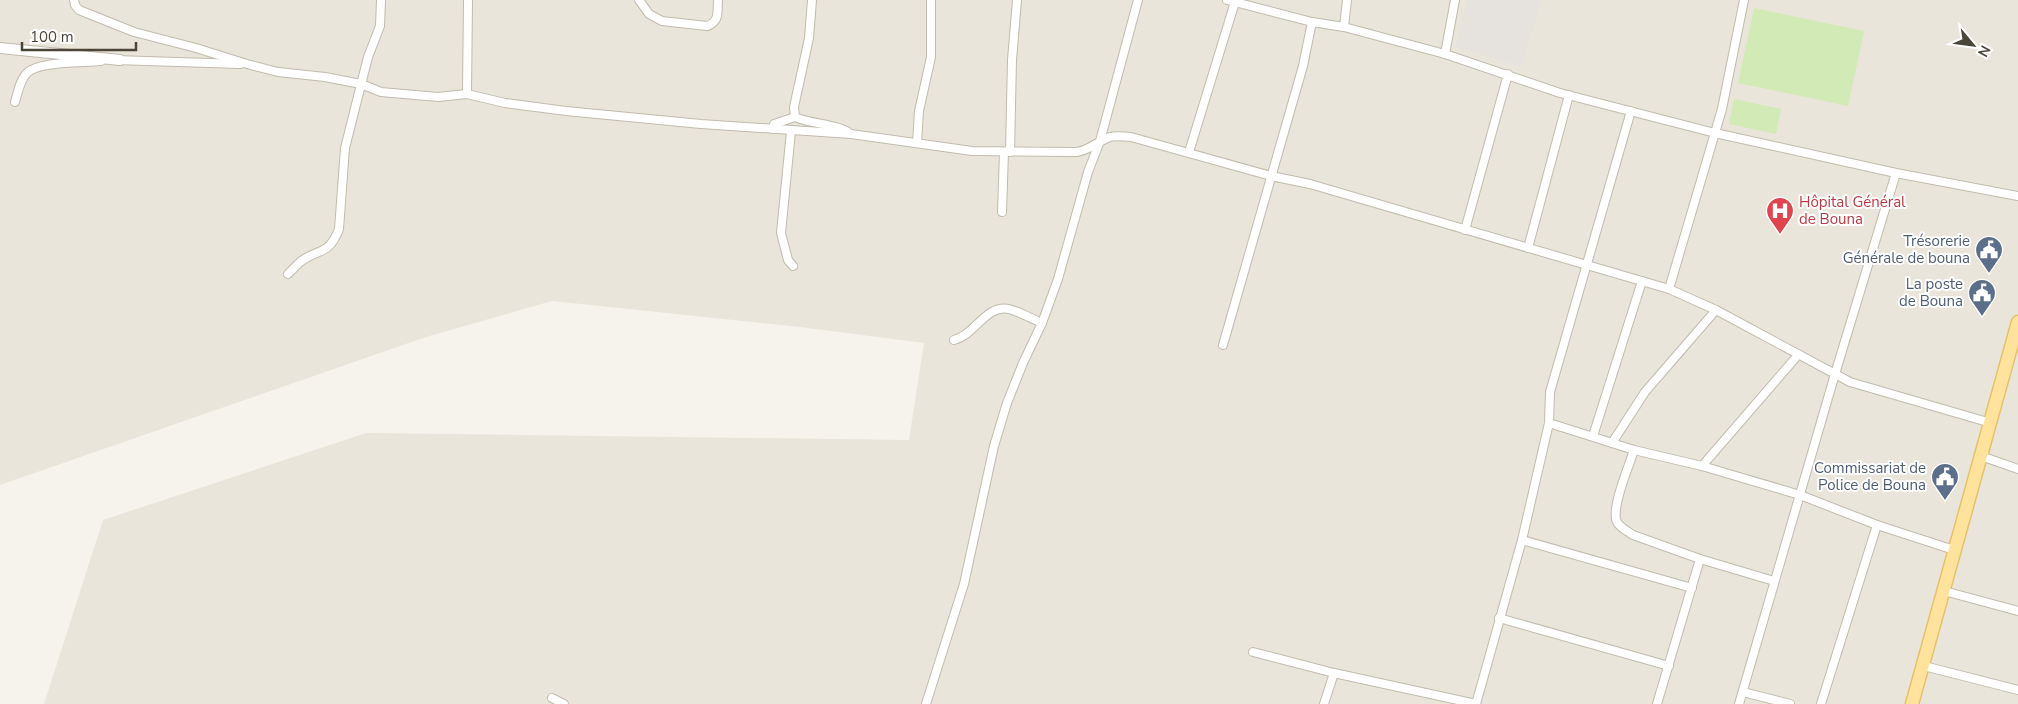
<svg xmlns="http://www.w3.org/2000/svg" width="2018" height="704" font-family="'Nunito Sans',sans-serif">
<rect width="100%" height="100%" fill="#f6f3ec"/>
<!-- residential -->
<path fill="#eae5da" d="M0,0h2018v704h-1974l59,-184 263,-87 543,7 15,-97 -124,-16 -248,-26 -126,36 -426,148z"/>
<!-- industrial -->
<path fill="#e6e2dd" d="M1467,0h74l-19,67 -67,-20z"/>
<!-- green -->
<g fill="#d2eab5">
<path d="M1754,8l110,23 -16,75 -110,-23z"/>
<path d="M1734,99l47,10 -5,25 -47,-10z"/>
</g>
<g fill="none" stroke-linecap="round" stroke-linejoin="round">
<defs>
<g id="minor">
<path d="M74,0l1,5 4,5 55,22 62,16 51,16 31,8 47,5 36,7 20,8 57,5 29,-3 38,9 61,8 135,13 150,10 121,17 105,1c13,-2 21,-11 33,-15 7,-2 14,0 21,0l140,39 39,8 359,105 47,21 134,72 141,41"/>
<path d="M639,0l10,14 13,7 45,5c13,-5 10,-13 11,-26"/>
<path d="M812,0l-3,38 -15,69 1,10c15,7 42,7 53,15"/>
<path d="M1227,0l85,22 32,5 101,27 115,39 155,40 181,40 122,23"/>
<path d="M1344,27l3,-27"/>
<path d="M1445,54l10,-54"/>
<path d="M115,60l125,4"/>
<path d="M467,94l1,-94"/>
<path d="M15,102c3,-10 5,-22 12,-29 11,-12 57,-10 74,-12"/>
<path d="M773,129l1,-5 21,-7"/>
<path d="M791,131l-10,102 7,27 5,6"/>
<path d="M917,143l2,-32 12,-54v-57"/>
<path d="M1010,152l2,-92 5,-60"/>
<path d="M1189,152l46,-150"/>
<path d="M1002,212l2,-60"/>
<path d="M1465,230l43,-156"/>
<path d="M1528,248l41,-153"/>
<path d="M288,274c4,-4 8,-8 12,-12 18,-14 29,-6 39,-33l6,-81 23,-91 12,-31 1,-26"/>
<path d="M1669,289l53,-180 22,-109"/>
<path d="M954,340c21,-5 32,-36 55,-31 11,3 23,10 33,14"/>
<path d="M1223,345l80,-279 9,-44"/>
<path d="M1549,423l85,27 68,16 98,29 77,30 77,25"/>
<path d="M1593,436l49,-155"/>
<path d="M1612,443l33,-51 71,-82"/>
<path d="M1634,450c-5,16 -21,53 -18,69 1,7 11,12 17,16l67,24 74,22"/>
<path d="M1981,456l37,13"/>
<path d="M1702,466l96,-111"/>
<path d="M1522,540l170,48"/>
<path d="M1944,591l74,20"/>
<path d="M1499,618l170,48"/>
<path d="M1253,652l81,21 142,31"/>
<path d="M1924,666l94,24"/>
<path d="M1743,692l47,12"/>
<path d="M552,698l12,6"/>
<path d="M926,704l38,-120 30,-138 13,-43 16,-40 19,-40 16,-44 30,-107 12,-31 38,-141"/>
<path d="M1324,704l10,-31"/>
<path d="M1476,704l46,-164 27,-117 1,-31 81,-281"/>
<path d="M1657,704l43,-145"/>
<path d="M1739,704l96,-330 61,-201"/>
<path d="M1821,704l56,-179"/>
</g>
<path id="tertiary" d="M0,48l120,12"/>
<path id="primary" d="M1912,704l106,-382"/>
</defs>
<!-- minor casing -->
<use href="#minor" stroke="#c2bbae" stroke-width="10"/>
<!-- tertiary casing -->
<use href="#tertiary" stroke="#c2bbae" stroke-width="12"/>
<!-- primary casing -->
<use href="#primary" stroke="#e6c16a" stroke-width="15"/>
<!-- minor -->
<use href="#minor" stroke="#fff" stroke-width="8"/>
<!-- tertiary -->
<use href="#tertiary" stroke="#fff" stroke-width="10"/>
<!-- primary -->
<use href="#primary" stroke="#ffe39c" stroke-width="12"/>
</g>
<!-- icons -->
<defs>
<symbol id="hospital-pin" viewBox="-11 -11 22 30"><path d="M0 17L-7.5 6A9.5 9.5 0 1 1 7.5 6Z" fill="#e0444e" stroke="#fff"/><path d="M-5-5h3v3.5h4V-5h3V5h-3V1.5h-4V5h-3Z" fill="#fff"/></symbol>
<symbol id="civic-pin" viewBox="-11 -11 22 30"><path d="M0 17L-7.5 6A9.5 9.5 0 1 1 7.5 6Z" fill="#5c6f8a" stroke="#fff"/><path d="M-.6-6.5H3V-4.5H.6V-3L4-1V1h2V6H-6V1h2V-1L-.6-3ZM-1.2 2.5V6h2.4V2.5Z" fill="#fff"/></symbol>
</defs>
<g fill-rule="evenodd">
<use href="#hospital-pin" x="1764" y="195" width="32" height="43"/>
<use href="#civic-pin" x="1973" y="234" width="32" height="43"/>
<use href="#civic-pin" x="1966" y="277" width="32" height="43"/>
<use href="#civic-pin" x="1929" y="461" width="32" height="43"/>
</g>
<g text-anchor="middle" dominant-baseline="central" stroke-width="4" stroke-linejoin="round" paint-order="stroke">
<!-- health labels -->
<g font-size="15" fill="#be3a42" stroke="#fff" text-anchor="start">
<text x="1799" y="202">Hôpital Général<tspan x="1799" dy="17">de Bouna</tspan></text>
</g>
<!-- service labels -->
<g font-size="15" fill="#4e5e75" stroke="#fff" text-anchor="end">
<text x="1970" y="241">Trésorerie<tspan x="1970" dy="17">Générale de bouna</tspan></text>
<text x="1963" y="284">La poste<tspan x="1963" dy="17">de Bouna</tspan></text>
<text x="1926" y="468">Commissariat de<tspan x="1926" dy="17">Police de Bouna</tspan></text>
</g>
</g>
<!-- north arrow -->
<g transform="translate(1973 45) rotate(119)" stroke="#ffffff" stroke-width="4" paint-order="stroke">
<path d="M0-4L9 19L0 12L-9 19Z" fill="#4b4439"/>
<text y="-8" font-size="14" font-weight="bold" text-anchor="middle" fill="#4b4439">N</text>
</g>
<!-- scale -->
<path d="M22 42v8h114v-8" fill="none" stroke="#4b4439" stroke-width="2.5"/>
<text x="30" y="42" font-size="15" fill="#4b4439" stroke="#ffffff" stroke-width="4" paint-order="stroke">100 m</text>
</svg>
